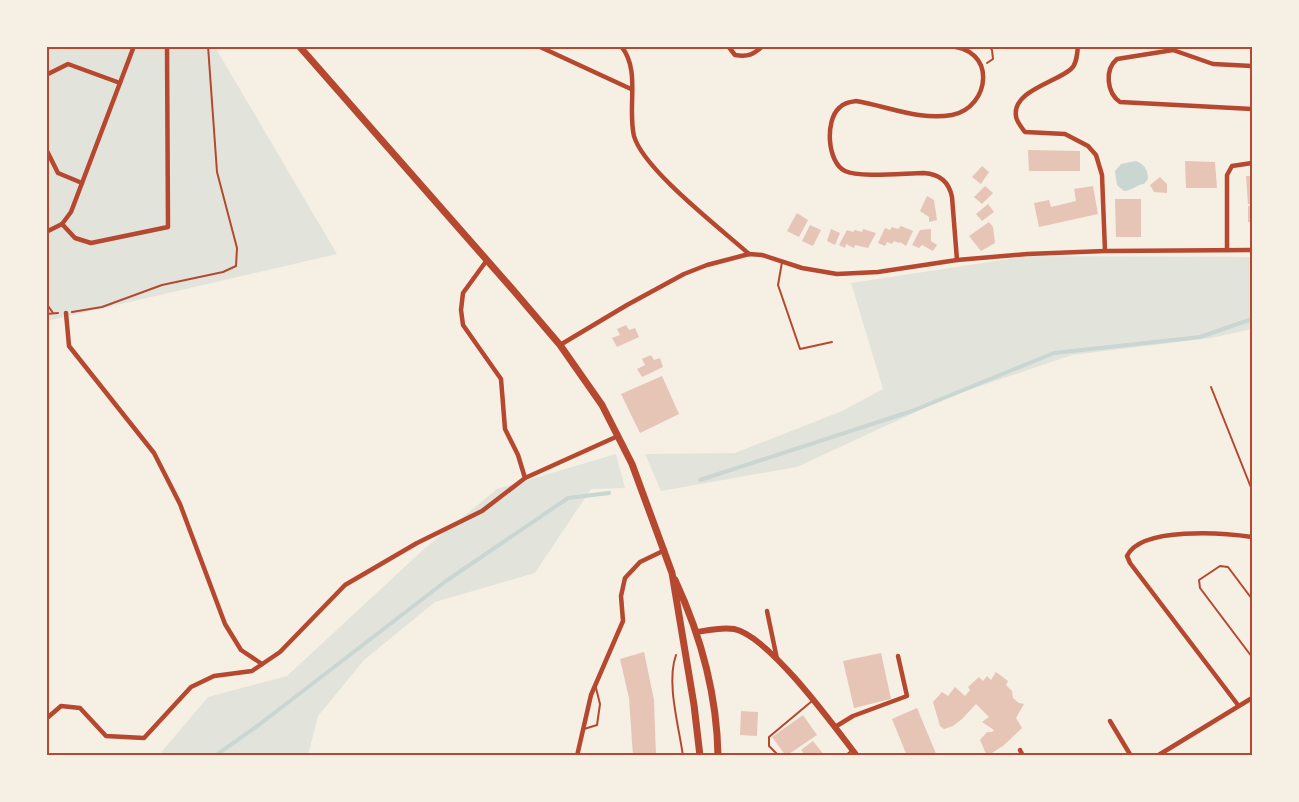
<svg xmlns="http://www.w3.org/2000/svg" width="1299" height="802" font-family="'DM Sans',sans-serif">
<rect width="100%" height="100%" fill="#f6efe4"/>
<!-- green -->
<g fill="#e2e4dc">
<path d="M46,47h169l122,207 -290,67z"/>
<path d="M1027,256l225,1v72l-41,9 -139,17 -124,42 -151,70 -136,24 -16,-37 90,-1 107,-42 41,-22 -32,-106z"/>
<path d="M616,454l9,34 -34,1 -56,84 -100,29 -71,58 -46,56 -10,39 -150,1 50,-59 79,-21 137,-127 73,-60z"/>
</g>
<!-- water -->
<path fill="#c9d6d2" d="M1136,161c9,4 12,9 12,18l-4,5c-9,1 -12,7 -20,7l-7,-6 -2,-14 6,-7z"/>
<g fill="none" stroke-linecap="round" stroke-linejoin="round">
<!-- stream -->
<g stroke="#c9d6d2" stroke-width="4">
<path d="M700,480l212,-69 142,-58 146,-16 52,-18"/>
<path d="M215,756l45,-32 186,-143 122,-83 41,-5"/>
</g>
</g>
<!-- building -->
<g fill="#e6c5b7">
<path d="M1028,150l52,1v20h-51z"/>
<path d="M1185,161l30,1 2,26h-31z"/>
<path d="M982,166l7,6 -8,12 -9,-7z"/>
<path d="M1246,176h6v28h-4z"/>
<path d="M1160,177l7,7v9l-13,-1 -4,-7z"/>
<path d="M985,186l8,7 -11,11 -8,-7z"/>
<path d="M1093,186l5,28 -59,13 -5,-24 15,-3 2,7 25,-6 -2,-12z"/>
<path d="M927,196l7,4 3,20 -8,2v-5l-9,-6z"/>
<path d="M1115,199h26v38h-25z"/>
<path d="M988,204l6,8 -12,9 -6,-7z"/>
<rect x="1248" y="206" width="4" height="16"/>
<path d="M797,213l11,7 -9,17 -12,-6z"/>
<path d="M989,222l4,5 2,16 -14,8 -12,-15z"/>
<path d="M810,225l11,5 -8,16 -11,-5z"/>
<path d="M901,226l12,5 -7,15 -6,-4 -1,1 -5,-2 -2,3 -5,-2 -2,4 -7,-3 7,-15 5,2 2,-3 6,2z"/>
<path d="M831,229l9,4 -5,12 -8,-4z"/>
<path d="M863,229l13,4 -8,15 -13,-3 -1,3 -8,-4 -1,4 -6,-3 8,-15 6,2 2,-2 7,2z"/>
<path d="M931,229v12l6,4 -4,6 -11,-6 -3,3 -7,-3 8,-15z"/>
<path d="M626,325l3,5 6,-2 4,9 -22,10 -5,-9 8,-3 -3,-6z"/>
<path d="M651,355l3,5 6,-2 3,9 -21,10 -5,-8 8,-4 -3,-6z"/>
<path d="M662,376l17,38 -39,19 -19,-39z"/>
<path d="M644,652l10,48 2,56h-23l-4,-58 -9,-39z"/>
<path d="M881,653l10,46 -37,9 -11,-47z"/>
<path d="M996,672l12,9 -2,4 6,6 1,7 6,5 5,1 -8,14 6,10 -19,18 -16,10 -7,-16 7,-8h5l2,-2 -12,-8 7,-5 -13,-13 -14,15 -9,7 -9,3 -4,-3 -7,-24 9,-10 6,4 7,-9 10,9 5,-6 -2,-3 11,-10 4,4 4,-5 4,4z"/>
<path d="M917,708l20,48h-30l-15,-37z"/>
<path d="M741,711l17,1 -1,24 -17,-1z"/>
<path d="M803,715l14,20 -31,21 -14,-19z"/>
<path d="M813,741l12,15h-19l-5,-6z"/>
</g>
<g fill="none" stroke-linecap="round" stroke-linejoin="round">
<!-- path -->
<g stroke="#b5482f" stroke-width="2">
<path d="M987,63l6,-4 -1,-9 -3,-4"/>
<path d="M46,303l7,10"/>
<path d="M72,312l30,-5 60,-22 61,-13 13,-6 1,-18 -20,-76 -9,-126"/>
<path d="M46,314l12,-1"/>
<path d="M1211,387l41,103"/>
<path d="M676,655c-10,27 3,72 7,101"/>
</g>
<!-- service -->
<g stroke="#b5482f" stroke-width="2">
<path d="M782,262l-4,23 22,64 32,-7"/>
<path d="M1252,599l-24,-32 -8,-1 -21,14 1,8 52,69"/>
<path d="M584,729l13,-4 3,-21 -4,-16"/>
<path d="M779,756l-10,-10v-9l43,-36"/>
<path d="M845,756l7,-6"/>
</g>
<!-- minor -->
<g stroke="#b5482f" stroke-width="4.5">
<path d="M538,46l93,43"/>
<path d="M621,46c20,24 6,61 13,90 9,33 87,93 115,118"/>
<path d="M728,46l7,9c13,2 18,0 28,-9"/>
<path d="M946,46c53,1 44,62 6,69 -32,6 -65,-9 -96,-14 -6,1 -13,2 -17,7 -14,13 -12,54 6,63 14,7 61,2 79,2 15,1 25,9 28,24l5,63"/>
<path d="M1078,46c-1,8 -1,18 -7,23 -14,13 -59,22 -55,47 0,5 6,12 9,16l40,2 23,12 8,9 6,20 3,76"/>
<path d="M1252,66l-39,-2 -40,-14 -56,9c-13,11 -10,34 3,43l132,7"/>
<path d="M46,75l22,-11 52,19"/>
<path d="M46,149l12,24 24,10"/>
<path d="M62,224l13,14 16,5 77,-16 -1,-181"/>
<path d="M46,232l16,-8 9,-12 63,-166"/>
<path d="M1227,250v-75l5,-9 20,-3"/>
<path d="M487,260l-24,33 -2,17 2,15 38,54 4,50 13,26 7,23"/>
<path d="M66,313l3,33 85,107 26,51 45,120 16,26 21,14"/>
<path d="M560,345l67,-40 57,-31 23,-9 42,-11 13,1 40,13 35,6 41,-2 79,-12 70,-6 78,-3 147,-1"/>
<path d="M767,611l10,48"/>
<path d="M1238,705l-108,-142 -3,-7c14,-30 98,-23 125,-19"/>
<path d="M46,719l15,-13 19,2 26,28 38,2 47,-51 23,-11 38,-5 28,-19 65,-67 72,-42 65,-32 43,-33 93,-42"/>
<path d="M1110,721l21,35"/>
<path d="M835,727l18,-11 54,-20 -9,-40"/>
<path d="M1020,750l3,6"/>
<path d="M577,756l14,-61 32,-74 -2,-25 4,-18 15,-16 25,-12"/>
<path d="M1157,756l95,-58"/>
</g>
<!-- tertiary -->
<path stroke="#b5482f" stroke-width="6" d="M697,632c12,-2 25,-5 37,-3 35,7 100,97 123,127"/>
<!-- secondary -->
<g stroke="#b5482f" stroke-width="7">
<path d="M299,46l215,245 46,54 42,60 30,59 40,109 22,132 6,51"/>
<path d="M675,580c26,56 42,114 43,176"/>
</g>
</g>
<!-- border -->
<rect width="1299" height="802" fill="none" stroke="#f6efe4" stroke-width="96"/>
<rect x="48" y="48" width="1203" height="706" fill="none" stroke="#b5482f" stroke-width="2"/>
</svg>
